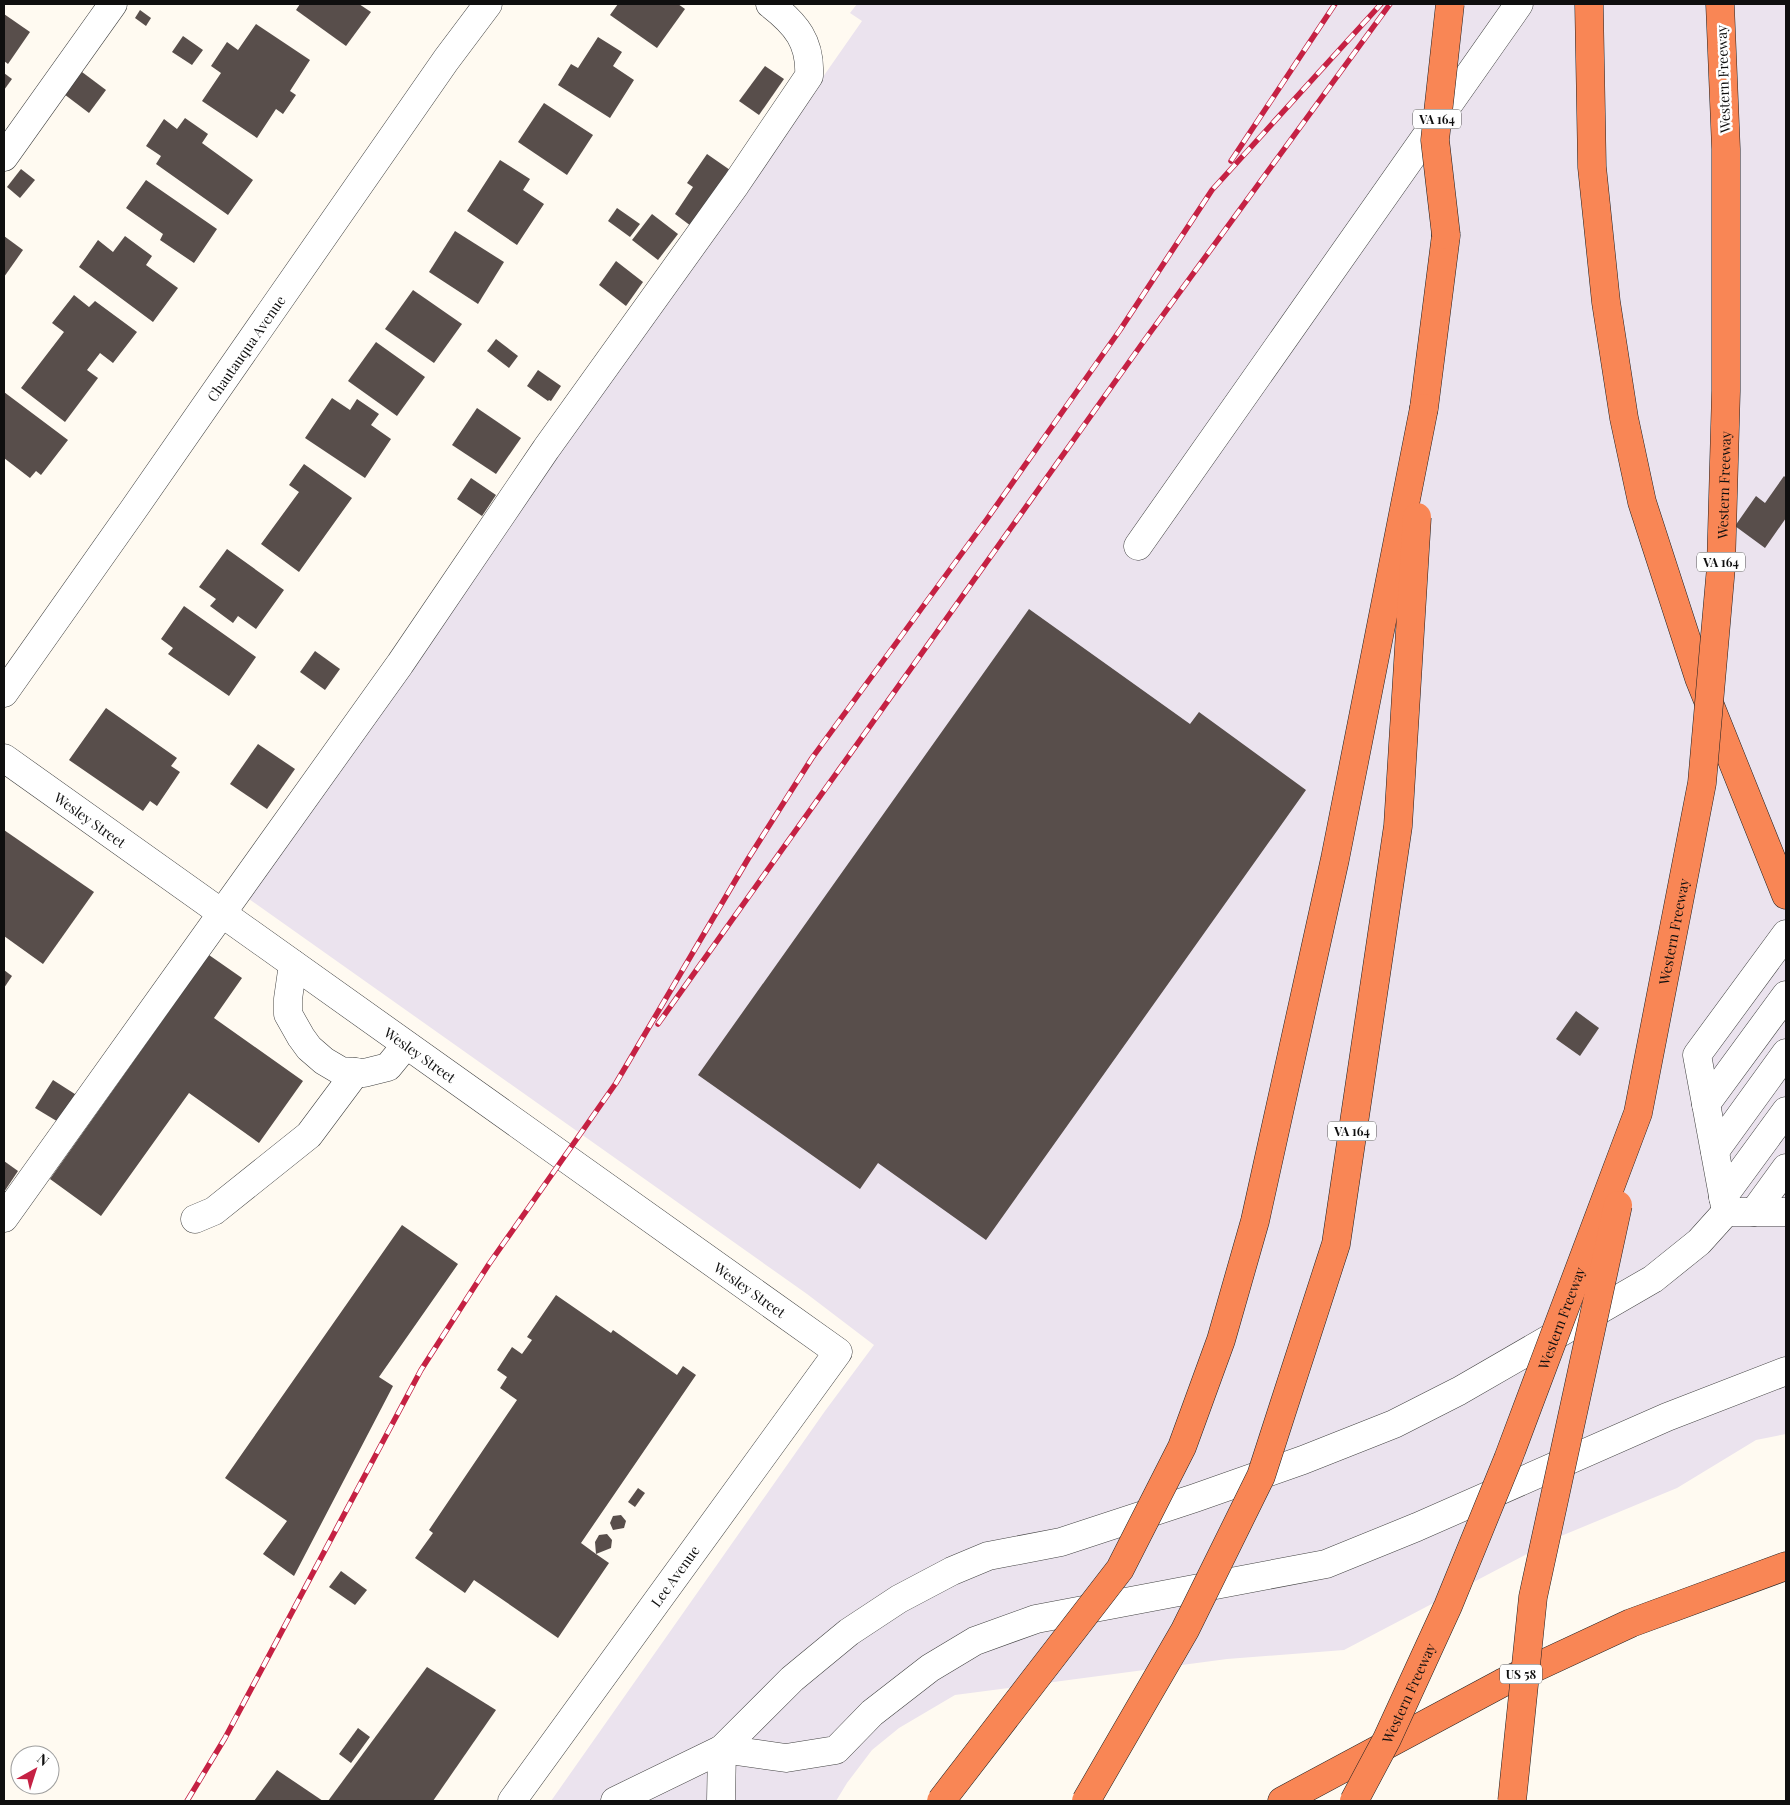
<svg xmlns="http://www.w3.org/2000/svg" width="1790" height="1805" font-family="'Playfair Display',serif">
<rect width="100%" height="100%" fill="#fffaf1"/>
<!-- industrial -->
<path fill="#ebe3ee" d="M857,4h929v1430l-30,6 -79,48 -116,48 -217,114 -117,9 -272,36 -56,33 -27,22 -25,33 -11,18h-285l274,-390 49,-66 -67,-51 -558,-395 613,-878 -12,-8z"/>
<!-- building -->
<g fill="#584e4b">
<path d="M300,4h59l12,8 -25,34 -50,-36z"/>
<path d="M618,4h60l7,5 -28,39 -47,-33z"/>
<path d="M140,10l11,8 -5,8 -11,-8z"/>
<path d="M4,14l26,18 -22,32 -4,-3z"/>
<path d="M256,24l54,36 -20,31 6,4 -13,19 -7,-5 -19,29 -55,-37 19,-28 -10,-7 16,-24 11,8z"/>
<path d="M183,36l20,14 -11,15 -20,-13z"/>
<path d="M598,37l24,15 -9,14 21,14 -24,38 -52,-33 13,-21 7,4z"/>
<path d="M765,66l19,13 -25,36 -20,-14z"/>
<path d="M82,72l24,18 -17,23 -25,-19z"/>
<path d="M4,73l8,6 -8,11z"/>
<path d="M544,103l49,32 -26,40 -49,-33z"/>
<path d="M185,118l23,16 -6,9 51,37 -25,35 -72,-51 5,-8 -15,-10 18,-27 13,10z"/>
<path d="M707,154l23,16 -39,56 -16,-12 18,-27 -6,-4z"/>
<path d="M500,160l30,19 -7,11 21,14 -27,41 -50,-34z"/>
<path d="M21,169l14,11 -15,18 -13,-11z"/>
<path d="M146,180l71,49 -23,34 -34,-23 3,-6 -37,-26z"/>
<path d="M617,208l23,16 -10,13 -22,-16z"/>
<path d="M652,214l26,20 -20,26 -26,-20z"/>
<path d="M455,231l49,31 -26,42 -49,-32z"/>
<path d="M4,236l19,14 -19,27z"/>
<path d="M125,236l27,20 -6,9 32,23 -25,34 -74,-55 19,-27 15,12z"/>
<path d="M616,261l27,21 -17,24 -27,-21z"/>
<path d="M413,290l49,34 -28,39 -49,-34z"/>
<path d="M74,295l15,12 6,-6 42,31 -24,31 -13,-10 -13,17 11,8 -33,44 -44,-34 43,-56 -12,-9z"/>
<path d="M496,339l22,17 -9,12 -22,-17z"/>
<path d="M376,342l49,35 -28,39 -49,-35z"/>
<path d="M538,370l23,16 -10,15 -2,-1 -1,1 -21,-15z"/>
<path d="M4,392l64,48 -27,35 -5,-4 -6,7 -26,-20z"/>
<path d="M332,398l18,12 7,-11 22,15 -8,11 20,14 -26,39 -60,-40z"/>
<path d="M477,408l44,30 -25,36 -44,-29z"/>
<path d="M304,464l48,34 -53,74 -38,-28 38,-52 -10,-7z"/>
<path d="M1784,476l2,2v40l-21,30 -30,-22 21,-30 9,7z"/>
<path d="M471,478l25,17 -14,21 -25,-17z"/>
<path d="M227,549l57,41 -28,39 -18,-13 -5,7 -23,-17 6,-7 -17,-12z"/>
<path d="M184,606l72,51 -27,39 -61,-42 5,-6 -12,-9z"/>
<path d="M1029,609l161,115 9,-12 107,78 -320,450 -108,-77 -18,26 -162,-114z"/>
<path d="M315,651l25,18 -15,21 -25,-18z"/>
<path d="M106,708l71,50 -6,8 9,6 -23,34 -7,-5 -7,10 -74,-51z"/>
<path d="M258,744l37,25 -28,40 -37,-25z"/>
<path d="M4,830l90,62 -51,72 -39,-28z"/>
<path d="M209,955l33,23 -28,40 89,63 -44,62 -70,-50 -88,123 -51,-37z"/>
<path d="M4,970l8,6 -8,12z"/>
<path d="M1576,1011l23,17 -19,28 -24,-17z"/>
<path d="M53,1080l25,16 -18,27 -25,-15z"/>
<path d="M4,1161l14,10 -14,21z"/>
<path d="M402,1225l56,39 -79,113 14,9 -99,190 -31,-22 24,-33 -62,-43z"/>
<path d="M556,1295l55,38 2,-3 64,45 6,-9 13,9 -115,168 15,11 -1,-12 4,-7 8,-1 5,6 -1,8 -15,6 13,9 -51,75 -84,-58 -9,13 -50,-35 18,-25 -4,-3 88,-130 -17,-12 7,-11 -10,-7 15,-23 10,7 10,-14 -5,-3z"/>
<path d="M638,1488l7,5 -10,14 -7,-5z"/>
<path d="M621,1515l5,6 -2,7 -11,2 -3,-7 3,-7z"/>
<path d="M341,1571l26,19 -12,15 -26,-18z"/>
<path d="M427,1667l69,43 -63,91h-105z"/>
<path d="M358,1728l12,9 -19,26 -12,-9z"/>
<path d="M277,1770l46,31h-69z"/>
</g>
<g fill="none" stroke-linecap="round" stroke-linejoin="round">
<defs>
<g id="minor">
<path d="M4,157l109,-153"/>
<path d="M1138,546l381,-542"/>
<path id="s1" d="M4,693l127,-180 315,-453 42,-56"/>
<path id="s2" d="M4,758l834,594 -326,449"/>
<path d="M293,964l-5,35v15l13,23 8,11 15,13 17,10 23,2 24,-6 18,-22"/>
<path d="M1706,1104l80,-109"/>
<path d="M1715,1151l71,-98"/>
<path d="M1723,1197l63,-86"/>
<path d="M1726,1212l-29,-157 89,-121"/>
<path d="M1754,1212l32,-44"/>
<path d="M4,1218l396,-554 146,-215 190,-265 73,-108c2,-34 -13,-52 -39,-72"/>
<path d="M195,1219l19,-8 95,-76 47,-63"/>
<path d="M722,1749l64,9 50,-8 36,-37 58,-45 45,-27 61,-22 290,-55 91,-37 250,-110 119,-46"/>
<path d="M615,1801l107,-52 70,-70 57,-47 50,-33 53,-28 36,-15 73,-14 134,-44 108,-38 91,-36 65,-33 194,-112 46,-37 27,-30h60"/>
<path d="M721,1801l1,-52"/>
</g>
<g id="highway">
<path d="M1589,4l3,163 14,135 18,116 18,84 57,176 87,217"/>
<path d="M1424,408l22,-173"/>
<path d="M1282,1801l220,-118 129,-60 155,-57"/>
</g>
</defs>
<!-- minor casing -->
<use href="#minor" stroke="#424242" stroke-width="29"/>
<!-- highway casing -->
<use href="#highway" stroke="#202020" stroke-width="29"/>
<!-- minor -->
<use href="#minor" stroke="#fff" stroke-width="28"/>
<!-- highway -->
<use href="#highway" stroke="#f98655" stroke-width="28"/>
<defs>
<g id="rail">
<path d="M1231,161l104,-157"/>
<path d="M658,1024l486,-683 246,-337"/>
<path d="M187,1801l38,-63 196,-368 68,-106 127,-181 132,-224 64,-101 175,-239 133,-189 92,-140 169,-186"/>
</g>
</defs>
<!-- rail casing -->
<use href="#rail" stroke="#c52143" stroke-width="5.5"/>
<!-- rail -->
<use href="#rail" stroke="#fff" stroke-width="4" stroke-dasharray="11" stroke-linecap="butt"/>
<defs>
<g id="highway-bridge">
<path d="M1446,235l-11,-95 15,-136"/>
<path d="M941,1801l179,-232 62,-122 39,-107 34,-119 80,-362 89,-451"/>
<path d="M1086,1801l99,-171 76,-154 75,-232 62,-418 19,-309"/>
<path id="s3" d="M1354,1801l33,-62 61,-133 60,-147 130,-346 64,-330 19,-216 5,-176v-242l-6,-145"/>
<path d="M1512,1801l21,-204 85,-392"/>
</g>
</defs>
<!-- highway-bridge casing -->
<use href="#highway-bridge" stroke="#202020" stroke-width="29" stroke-linecap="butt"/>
<!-- highway-bridge -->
<use href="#highway-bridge" stroke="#f98655" stroke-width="28"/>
</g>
<g text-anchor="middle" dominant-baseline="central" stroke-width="5" stroke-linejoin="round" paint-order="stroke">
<!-- shield labels -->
<g fill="#fff" stroke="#575757" stroke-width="1">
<rect x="1413" y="109.5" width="48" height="19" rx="4"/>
<rect x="1697" y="552.5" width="48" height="19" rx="4"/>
<rect x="1328" y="1121.5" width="48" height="19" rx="4"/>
<rect x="1500" y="1664.5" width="42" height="19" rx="4"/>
</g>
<g font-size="12" font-weight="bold" fill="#0f0f0f">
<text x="1437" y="119">VA 164</text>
<text x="1721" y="562">VA 164</text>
<text x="1352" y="1131">VA 164</text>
<text x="1521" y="1674">US 58</text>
</g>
<!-- street labels -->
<g font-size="14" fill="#0f0f0f" stroke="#fff">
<text transform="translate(1723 79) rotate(-92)">Western Freeway</text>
<text stroke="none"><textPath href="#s1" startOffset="421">Chautauqua Avenue</textPath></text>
<text stroke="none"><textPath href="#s3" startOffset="1380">Western Freeway</textPath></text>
<text stroke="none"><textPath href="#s2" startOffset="106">Wesley Street</textPath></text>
<text stroke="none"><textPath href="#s3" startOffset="930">Western Freeway</textPath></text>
<text stroke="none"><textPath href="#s2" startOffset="511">Wesley Street</textPath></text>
<text stroke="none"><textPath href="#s2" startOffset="916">Wesley Street</textPath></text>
<text stroke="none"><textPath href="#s3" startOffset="526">Western Freeway</textPath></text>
<text transform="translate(675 1576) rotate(-54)">Lee Avenue</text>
<text stroke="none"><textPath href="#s3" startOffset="121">Western Freeway</textPath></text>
</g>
</g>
<!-- border -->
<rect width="1790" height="1805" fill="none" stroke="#0f0f0f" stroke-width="10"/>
<!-- north arrow -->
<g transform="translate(35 1770) rotate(39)"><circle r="24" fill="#ffffff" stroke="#9f9f9f"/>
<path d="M0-4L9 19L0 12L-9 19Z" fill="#c52143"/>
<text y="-8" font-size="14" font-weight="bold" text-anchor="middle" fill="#0f0f0f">N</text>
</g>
</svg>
